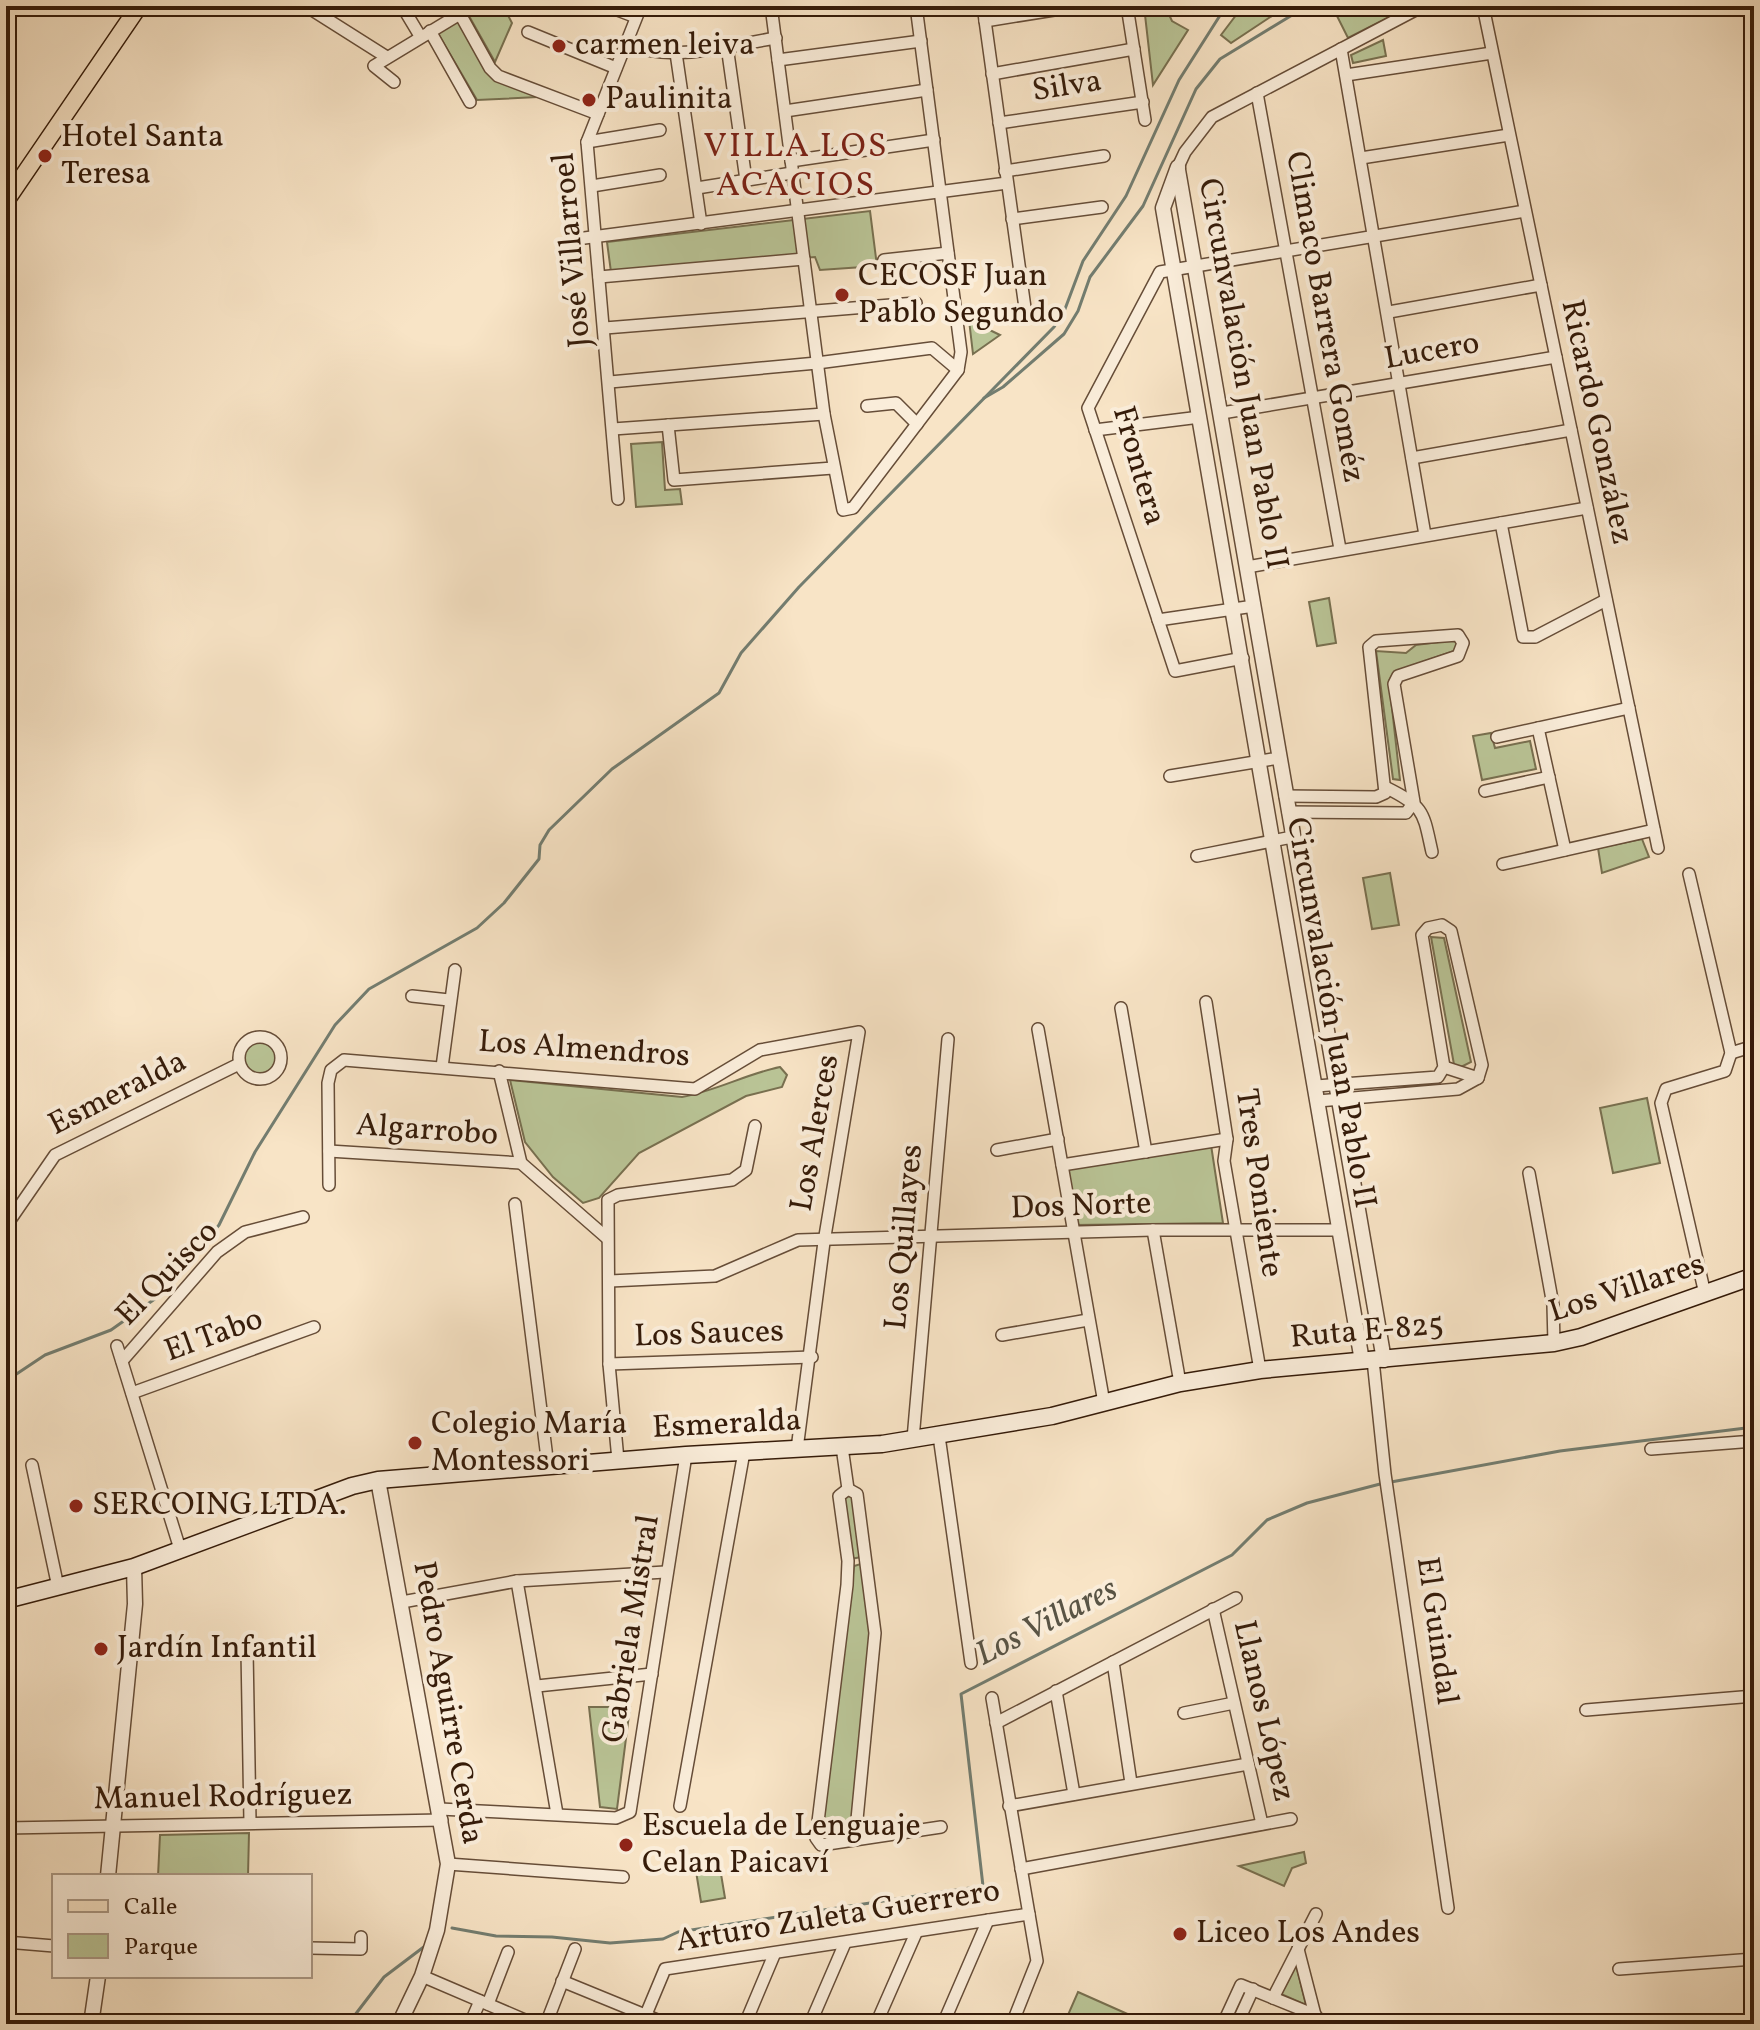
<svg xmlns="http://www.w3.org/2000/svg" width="1760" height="2030" font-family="Vollkorn,serif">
<rect width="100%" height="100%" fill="#f8e4c6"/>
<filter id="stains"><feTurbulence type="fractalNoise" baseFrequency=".0025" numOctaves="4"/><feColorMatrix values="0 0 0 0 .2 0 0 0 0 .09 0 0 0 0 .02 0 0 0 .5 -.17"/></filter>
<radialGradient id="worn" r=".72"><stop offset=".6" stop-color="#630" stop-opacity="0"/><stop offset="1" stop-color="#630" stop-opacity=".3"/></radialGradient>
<!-- green -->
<g fill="#bac597" stroke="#787050" stroke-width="2">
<path d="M487,6h16l9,17 -17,39 -26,-46z"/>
<path d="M1144,6h21l7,15 16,9 -35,55z"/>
<path d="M1243,6h44l-56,37 -10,-8z"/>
<path d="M1332,6h79l-63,32z"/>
<path d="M459,20l29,53 50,24 -61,3 -40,-68z"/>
<path d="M1383,40l3,16 -33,7 -2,-8z"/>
<path d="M870,211l7,55 -57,4 -5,-13 -204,15 -4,-30z"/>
<path d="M969,320l31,15 -27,19z"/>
<path d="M662,442l3,48 15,-1 2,15 -46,3 -5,-63z"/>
<path d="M1329,598l7,45 -19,3 -8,-44z"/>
<path d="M1454,640l4,4 -4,7 -60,21 -5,9 11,99 -7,-1 -17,-128 30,2 10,-8z"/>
<path d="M1491,733l4,15 35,-7 6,28 -54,11 -9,-44z"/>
<path d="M1642,839l7,18 -47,16 -4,-25z"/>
<path d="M1390,873l9,52 -27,4 -9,-51z"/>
<path d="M1431,937l13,1 27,124 -16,8z"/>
<circle cx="260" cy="1058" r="17"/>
<path d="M780,1067l7,8 -5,12 -36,9 -107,57 -40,45 -16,5 -30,-26 -28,-35 -15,-62 172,17c34,-6 64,-23 98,-30z"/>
<path d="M1647,1098l13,65 -47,10 -13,-65z"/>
<path d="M1211,1145l12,78 -148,2 -9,-58z"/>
<path d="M849,1491l7,5 10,60 -15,3 -10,-62z"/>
<path d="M864,1563l8,72 -21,202 -26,4 -4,-3 33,-272z"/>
<path d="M589,1707h41l-13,102 -17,-2z"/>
<path d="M249,1833l-1,43h-90l2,-41z"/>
<path d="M1304,1852l2,11 -14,5 -8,18 -45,-20z"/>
<path d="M718,1856l7,42 -24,4 -7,-43z"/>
<path d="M1296,1965l10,40 -25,-11z"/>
<path d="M1078,1992l72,32h-86z"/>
</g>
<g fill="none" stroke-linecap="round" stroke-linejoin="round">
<!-- stream -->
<g stroke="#737d70" stroke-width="3">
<path d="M984,398l19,-11 61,-53 14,-23 12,-34 53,-71 53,-117 24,-30 87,-53"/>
<path d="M6,1381l39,-26 66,-25 55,-39 53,-66 36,-73 80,-127 34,-36 108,-61 27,-25 35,-44 1,-14 9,-15 63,-61 107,-76 22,-40 58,-66 255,-260 11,-18 18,-48 43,-65 53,-116 47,-74"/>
<path d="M1391,1482l169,-31 194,-24"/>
<path d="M452,1928l44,8 56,1 58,6 53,-4 15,-7 305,-46 -22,-192 271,-139 35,-35 40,-17 77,-20"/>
<path d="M348,2024l36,-47 41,-31"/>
</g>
<defs>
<g id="minor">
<path d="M306,6l79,50"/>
<path d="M402,6l18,30"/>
<path d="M607,6l29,11"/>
<path d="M771,6l53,408 19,96 10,-2 105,-138 3,-18 -45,-346"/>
<path d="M983,6l43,309"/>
<path d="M1127,6l18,114"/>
<path d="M1483,6l175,842"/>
<path d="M772,11l36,-5"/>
<path d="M460,14l30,54 8,8 100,38"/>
<path d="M985,21l94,-15"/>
<path d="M430,31l40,71"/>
<path d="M528,32l88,36"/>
<path d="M626,44c46,19 101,2 150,-6"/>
<path d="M727,46l19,134"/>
<path d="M1341,49l84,486"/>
<path d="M676,53l25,171"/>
<path d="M778,60l143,-19"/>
<path d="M992,74l142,-25"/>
<path d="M1346,75l146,-22"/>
<path d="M394,82l-20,-16 99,-60"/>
<path d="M1257,93l83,456"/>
<path d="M785,111l142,-21"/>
<path d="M999,123l144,-21"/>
<path d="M587,142l73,-12"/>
<path d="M1361,158l148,-23"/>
<path d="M791,161l143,-21"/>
<path d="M1178,167l7,-15 27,-35 211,-111"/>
<path d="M1005,171l99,-15"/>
<path d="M592,186l68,-11"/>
<path d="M697,188l95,-15"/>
<path d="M1012,219l90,-12"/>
<path d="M569,240l438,-57"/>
<path d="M884,260l64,-7"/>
<path d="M599,277l205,-18"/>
<path d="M1389,312l152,-27"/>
<path d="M605,328l311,-25"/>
<path d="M610,382l207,-19 115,-15 26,22"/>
<path d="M867,406l29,-3 21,21"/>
<path d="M1222,413l334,-56"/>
<path d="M668,425l6,55 159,-12"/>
<path d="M613,429l211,-15"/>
<path d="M1095,430l105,-13"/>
<path d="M1412,458l159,-28"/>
<path d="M618,499l-31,-357 54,-136"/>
<path d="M1501,523l22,114h12l71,-37"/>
<path d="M1247,567l340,-59"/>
<path d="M1158,620l96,-14"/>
<path d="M1243,658l-68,13 -87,-263 72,-136 365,-61"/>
<path d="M1538,728l27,122"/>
<path d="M1497,737l132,-29"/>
<path d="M1170,776l109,-18"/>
<path d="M1387,788c38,19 36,24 45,64"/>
<path d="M1485,791l64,-14"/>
<path d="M1285,796l91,1 9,-4 -16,-146 7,-6 82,-6 5,8 -5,13 -60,20 -4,8 20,118 -8,11 -118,-1"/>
<path d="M1197,856l95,-19"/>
<path d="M1503,864l151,-34"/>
<path d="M1689,874l42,179 -6,18 -59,18 -5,14 44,191"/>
<path d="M412,996l37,4"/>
<path d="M1206,1002l21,137 -3,22 36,209"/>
<path d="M1121,1008l25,144"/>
<path d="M1038,1029l66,374"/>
<circle cx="260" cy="1058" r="21"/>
<path d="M1731,1053l23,-7"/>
<path d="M442,1067l13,-97"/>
<path d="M1444,1067l34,11"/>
<path d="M499,1071l22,92 86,75"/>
<path d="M1316,1086l122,-9 6,-10 -22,-132 6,-7 14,-3 9,6 31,134 -4,13 -20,11 -140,12"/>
<path d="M997,1150l61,-11"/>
<path d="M329,1151l192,12"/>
<path d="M1062,1165l165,-26"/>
<path d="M1529,1173l24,132 1,38"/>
<path d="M329,1185l-1,-102 3,-13 13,-10 351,29 65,-39 99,-18 -35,210 -27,207"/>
<path d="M515,1204l33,262"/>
<path d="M6,1226l49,-71 184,-91"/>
<path d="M1153,1230l27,153"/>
<path d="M610,1281l105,-5 83,-36 355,-10h186"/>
<path d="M1002,1335l86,-15"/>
<path d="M117,1346l63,203"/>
<path d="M1373,1360l12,114 63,434"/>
<path d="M122,1361l95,-109 28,-20 58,-15"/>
<path d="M609,1364l203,-7"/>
<path d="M132,1393l182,-66"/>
<path d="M939,1436l32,227"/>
<path d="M913,1439l35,-400"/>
<path d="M842,1447l6,42 -9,7 9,65 -1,24 -31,253 5,7 120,-18"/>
<path d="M1651,1449l103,-8"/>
<path d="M618,1460l-9,-96 -1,-164 10,-5 114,-15 14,-10 9,-44"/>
<path d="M32,1465l26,122"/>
<path d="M848,1489l9,5 18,139 -20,207"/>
<path d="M517,1581l40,233"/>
<path d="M402,1602l115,-21 148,-9"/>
<path d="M1213,1609l49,215"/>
<path d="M232,1650h33"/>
<path d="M247,1650l3,172"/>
<path d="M1113,1662l18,121"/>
<path d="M537,1686l115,-12"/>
<path d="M1056,1691l18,103"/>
<path d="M992,1698l45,263 -25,63"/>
<path d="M1586,1710l168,-14"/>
<path d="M1184,1713l50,-10"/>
<path d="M996,1723l240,-125"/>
<path d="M680,1806l64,-354"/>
<path d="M1009,1806l239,-42"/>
<path d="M440,1809l176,9 14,-6 56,-357"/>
<path d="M6,1828l436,-8"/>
<path d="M448,1864l175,13"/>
<path d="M1021,1869l270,-50"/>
<path d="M6,1942l48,4"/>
<path d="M310,1948l51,1v-12"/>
<path d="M1298,1949l17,66"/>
<path d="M1619,1969l135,-10"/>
<path d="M422,1976l112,48"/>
<path d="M562,1981l105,43"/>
<path d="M1273,1998l43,-84"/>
<path d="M488,2004l20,-52"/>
<path d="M470,2024l10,-23"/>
<path d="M546,2024l29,-75"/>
<path d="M642,2024l23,-55 364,-55"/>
<path d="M745,2024l29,-69"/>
<path d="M810,2024l35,-81"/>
<path d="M876,2024l40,-91"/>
<path d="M943,2024l45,-104"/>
<path d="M1223,2024l18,-39 74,30 8,9"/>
<path d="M1237,2024l16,-35"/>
</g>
<g id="tertiary">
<path d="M1178,167l-15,41 199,1153"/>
<path d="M1178,170l206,1190"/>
<path d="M378,1480l70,384 -11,66 -15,46 -23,48"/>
<path d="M108,1876l27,-272 -1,-37"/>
<path d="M91,2024l7,-48"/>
</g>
<path id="secondary" d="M6,1600l128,-33 218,-81 26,-6 308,-25 196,-11 170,-28 128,-33 80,-13 294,-27 27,-6 173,-61"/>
<path id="primary" d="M6,201l133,-195"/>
</defs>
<!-- minor casing -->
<use href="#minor" stroke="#664d38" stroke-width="14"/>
<!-- tertiary casing -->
<use href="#tertiary" stroke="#664d38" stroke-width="17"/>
<!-- secondary casing -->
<use href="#secondary" stroke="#351b09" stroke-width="19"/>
<!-- primary casing -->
<use href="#primary" stroke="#351b09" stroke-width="19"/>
<!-- minor -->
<use href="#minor" stroke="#faedda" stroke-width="11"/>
<!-- tertiary -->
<use href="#tertiary" stroke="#faedda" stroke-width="14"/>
<!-- secondary -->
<use href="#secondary" stroke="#faedda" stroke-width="16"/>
<!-- primary -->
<use href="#primary" stroke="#f8e4c6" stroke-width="16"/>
</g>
<!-- markers -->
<g fill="#8f2418" stroke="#faedda" stroke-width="3">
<circle cx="559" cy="46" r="8"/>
<circle cx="589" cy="100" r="8"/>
<circle cx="45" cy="156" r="8"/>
<circle cx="842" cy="295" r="8"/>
<circle cx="415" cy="1443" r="8"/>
<circle cx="76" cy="1506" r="8"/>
<circle cx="101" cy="1649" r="8"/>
<circle cx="626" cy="1845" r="8"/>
<circle cx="1180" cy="1934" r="8"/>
</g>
<g text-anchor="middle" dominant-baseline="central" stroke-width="8" stroke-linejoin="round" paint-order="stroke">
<!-- poi labels -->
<g font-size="32" fill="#351b09" stroke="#faedda" text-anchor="start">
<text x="575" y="46">carmen leiva</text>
<text x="605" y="100">Paulinita</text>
<text x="61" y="138">Hotel Santa<tspan x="61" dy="37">Teresa</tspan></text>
<text x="858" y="277">CECOSF Juan<tspan x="858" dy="37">Pablo Segundo</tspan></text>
<text x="431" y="1425">Colegio María<tspan x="431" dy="37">Montessori</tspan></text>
<text x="92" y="1506">SERCOING LTDA.</text>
<text x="117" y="1649">Jardín Infantil</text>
<text x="642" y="1827">Escuela de Lenguaje<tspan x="642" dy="37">Celan Paicaví</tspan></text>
<text x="1196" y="1934">Liceo Los Andes</text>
</g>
<!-- street labels -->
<g font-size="32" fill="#351b09" stroke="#faedda">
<text transform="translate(1067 87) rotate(-9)">Silva</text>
<text transform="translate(573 250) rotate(-95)">José Villarroel</text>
<text transform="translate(1324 317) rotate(80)">Climaco Barrera Goméz</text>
<text transform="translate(1432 352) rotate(-10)">Lucero</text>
<text transform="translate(1242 374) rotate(80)">Circunvalación Juan Pablo II</text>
<text transform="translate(1596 422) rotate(78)">Ricardo González</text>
<text transform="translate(1138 466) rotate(74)">Frontera</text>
<text transform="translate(1330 1013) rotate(80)">Circunvalación Juan Pablo II</text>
<text transform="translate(584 1050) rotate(4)">Los Almendros</text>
<text transform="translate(118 1094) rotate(-27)">Esmeralda</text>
<text transform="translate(427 1131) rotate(4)">Algarrobo</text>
<text transform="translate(816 1133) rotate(-80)">Los Alerces</text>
<text transform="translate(1258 1183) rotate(82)">Tres Poniente</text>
<text transform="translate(1081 1207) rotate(-2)">Dos Norte</text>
<text transform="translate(905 1237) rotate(-85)">Los Quillayes</text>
<text transform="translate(168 1274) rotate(-46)">El Quisco</text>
<text transform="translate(1627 1289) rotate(-18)">Los Villares</text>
<text transform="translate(1367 1332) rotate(-5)">Ruta E-825</text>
<text transform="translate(709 1335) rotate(-2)">Los Sauces</text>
<text transform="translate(214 1336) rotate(-20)">El Tabo</text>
<text transform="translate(727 1425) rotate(-3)">Esmeralda</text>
<text transform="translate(632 1629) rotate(-81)">Gabriela Mistral</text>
<text transform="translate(1436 1631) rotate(82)">El Guindal</text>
<text transform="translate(447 1703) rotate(80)">Pedro Aguirre Cerda</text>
<text transform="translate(1263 1711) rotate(77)">Llanos López</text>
<text transform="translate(223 1798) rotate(-1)">Manuel Rodríguez</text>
<text transform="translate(838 1917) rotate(-9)">Arturo Zuleta Guerrero</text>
</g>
<!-- neighbourhood labels -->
<g font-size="34" letter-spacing="2" fill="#7a1f14" stroke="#faedda">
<text x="796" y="147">VILLA LOS<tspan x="796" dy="39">ACACIOS</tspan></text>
</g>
<!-- water labels -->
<g font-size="34" font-style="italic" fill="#595445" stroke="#faedda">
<text transform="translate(1047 1623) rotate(-27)">Los Villares</text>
</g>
</g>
<!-- margin -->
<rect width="1760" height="2030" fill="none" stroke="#f8e4c6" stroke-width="32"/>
<rect x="8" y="8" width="1744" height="2014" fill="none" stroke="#351b09" stroke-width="4"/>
<rect x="16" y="16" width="1728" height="1998" fill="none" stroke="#351b09" stroke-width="2"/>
<!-- legend -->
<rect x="52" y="1874" width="260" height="104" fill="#faedda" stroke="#ab9986" stroke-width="2"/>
<rect x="68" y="1900" width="40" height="12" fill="#f8e4c6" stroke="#ab9986" stroke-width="2"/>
<text x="124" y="1914" font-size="24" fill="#351b09">Calle</text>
<rect x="68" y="1934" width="40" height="24" fill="#bac597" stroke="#ab9986" stroke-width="2"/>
<text x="124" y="1954" font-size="24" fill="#351b09">Parque</text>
<rect width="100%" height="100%" filter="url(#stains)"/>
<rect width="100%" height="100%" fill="url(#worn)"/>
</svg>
